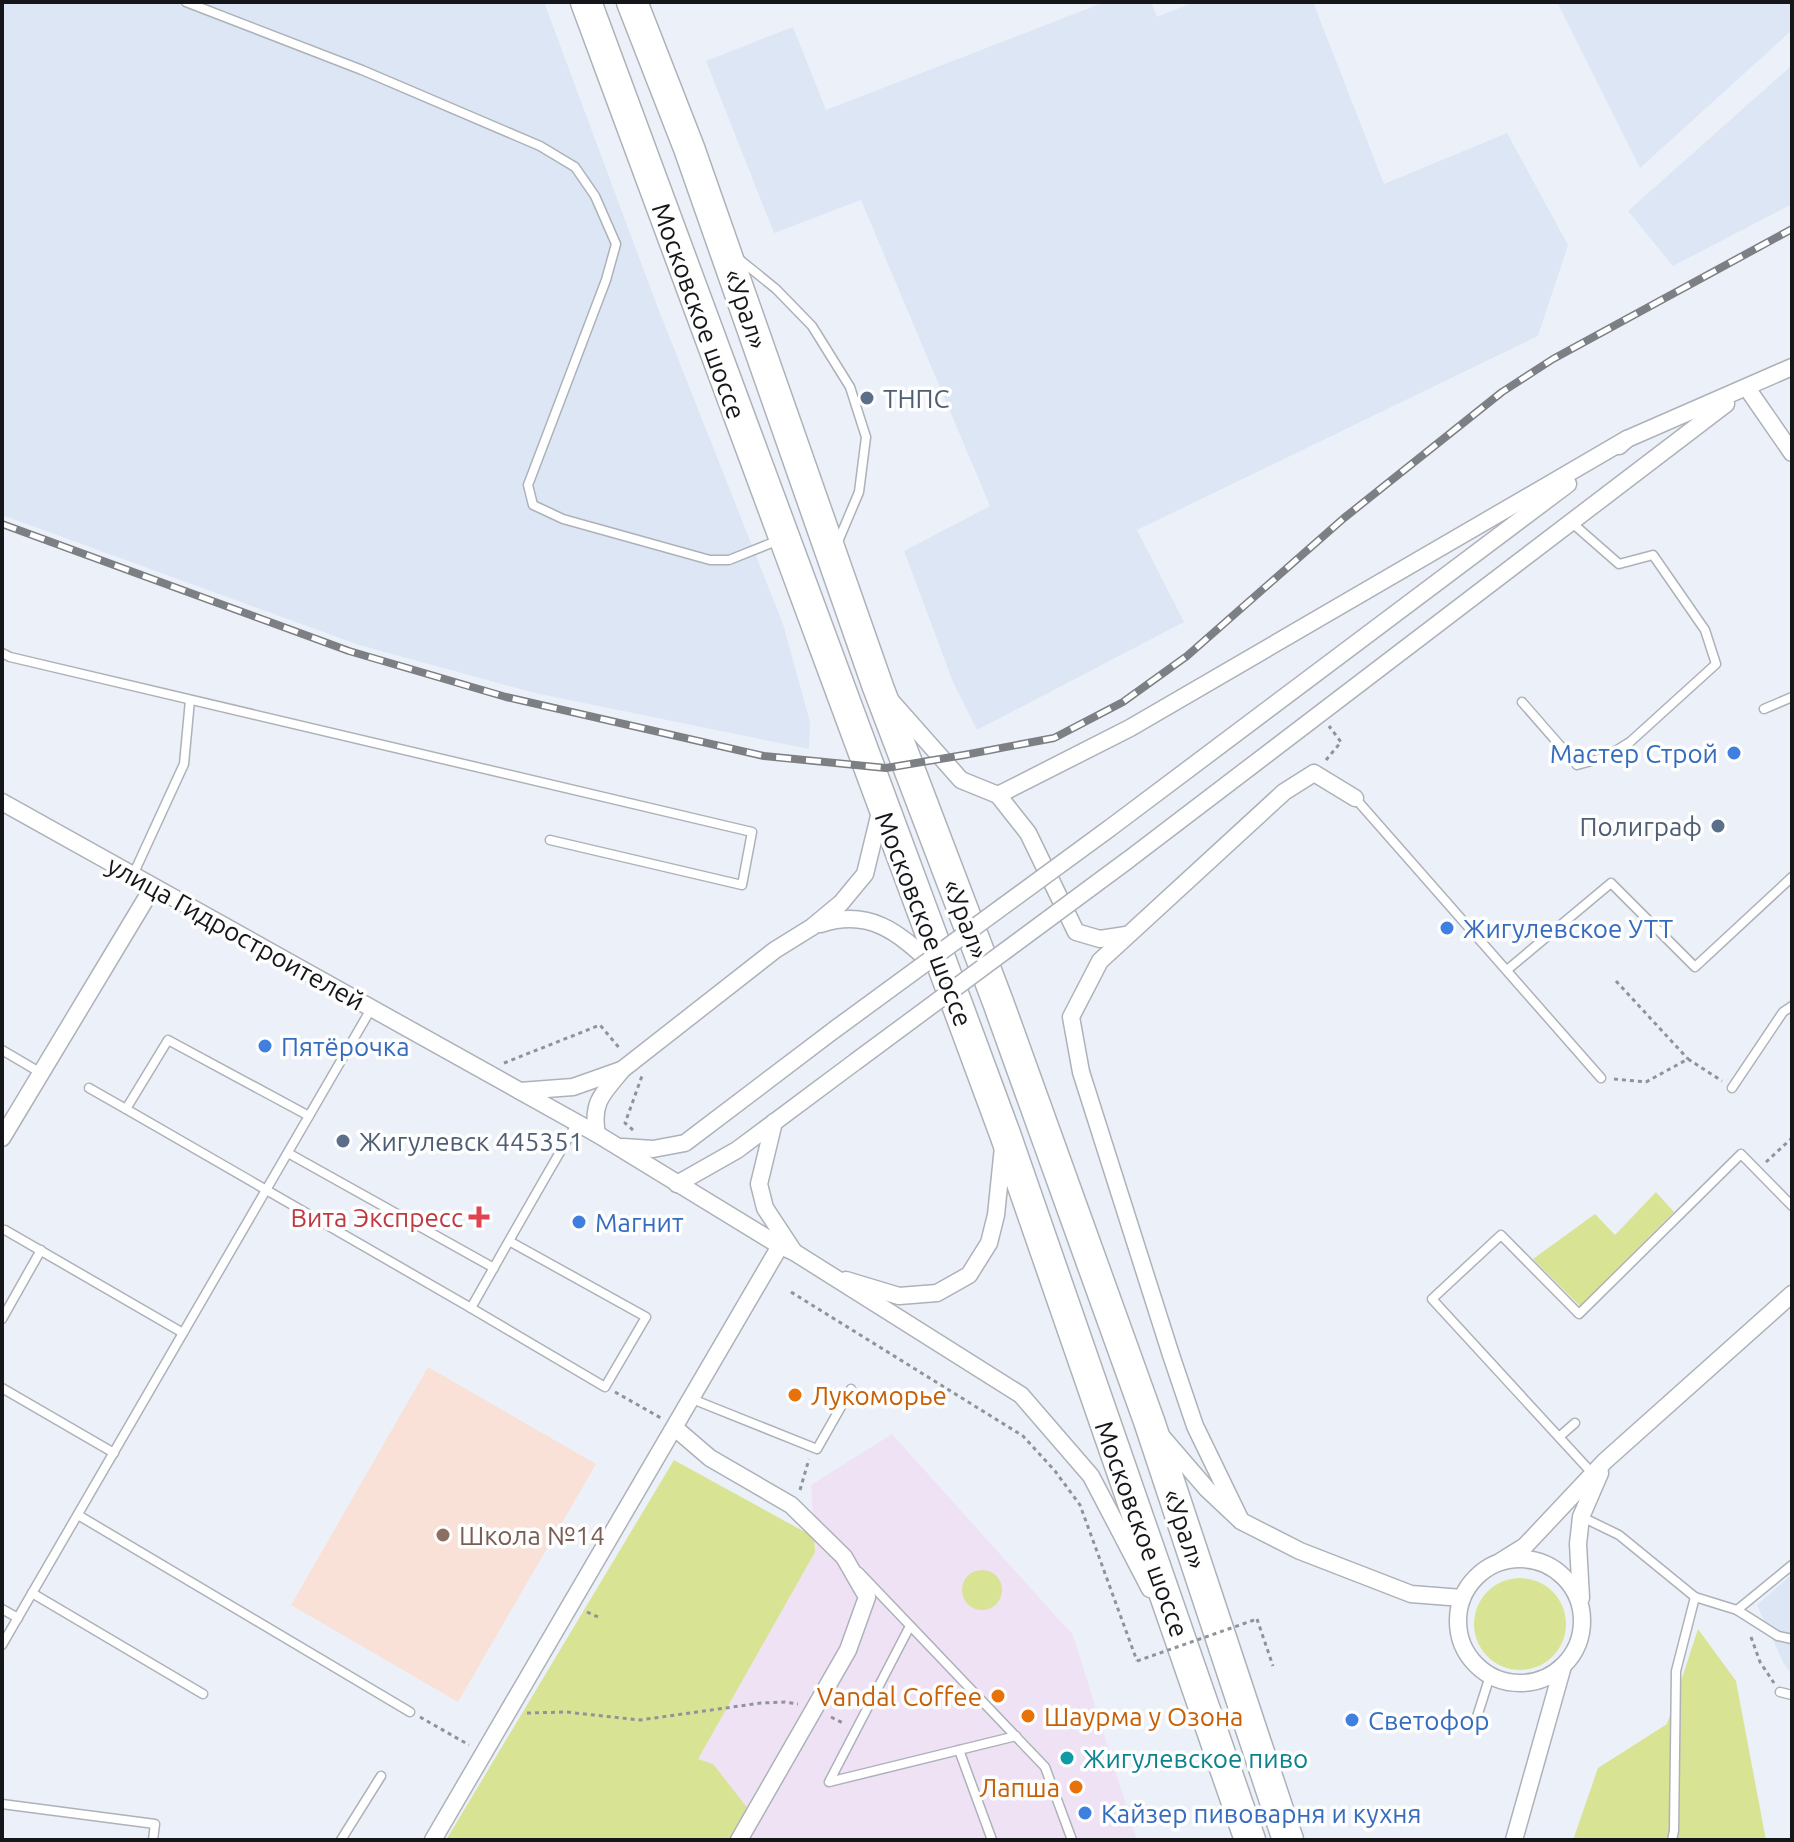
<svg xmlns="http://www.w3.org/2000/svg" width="1794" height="1842" font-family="Ubuntu,sans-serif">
<rect width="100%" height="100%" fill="#ecf1f9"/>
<!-- commercial -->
<path fill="#efe2f5" d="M892,1434l181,201 64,205h-691l369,-288 -4,-67z"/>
<!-- built -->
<g fill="#dce6f4">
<path d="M2,2h542l112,301 127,321 27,98 -1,27 -274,-56 -176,-48 -357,-130z"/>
<path d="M1105,2h46l6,15 37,-15h119l71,182 123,-51 61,112 -30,91 -401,194 47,92 -207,108 -24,-48 -49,-131 86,-45 -129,-306 -87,33 -68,-172 87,-34 33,83z"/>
<path d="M1557,2h235v28l-152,138z"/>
<path d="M1792,65v139l-119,62 -45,-55z"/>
<path d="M1792,1574v100l-8,-10 -27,-59z"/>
</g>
<!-- education -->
<path fill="#f9e1d7" d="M428,1367l168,97 -138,238 -167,-97z"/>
<!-- green -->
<g fill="#d8e493">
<path d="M1656,1192l18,20 -94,94 -47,-47 62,-45 20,21z"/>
<path d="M674,1460l140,77 1,15 -117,207 15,5 40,51 -14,25h-293z"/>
<circle cx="982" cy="1590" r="20"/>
<circle cx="1520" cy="1624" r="46"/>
<path d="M1698,1629l38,52 30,159h-193l25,-72 69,-44z"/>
</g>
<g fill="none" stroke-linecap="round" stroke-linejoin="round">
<defs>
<g id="lane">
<path d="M186,2l176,68 178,76 35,21 20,29 21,48 -10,36 -78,205 5,20 30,14 147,41h19l50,-20"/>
<path d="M739,259l37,30 36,37 38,61 16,50 -7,55 -22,52"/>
<path d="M2,653l8,4 742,175 -10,53 -192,-45"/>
<path d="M1522,702l55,63 29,-8 24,-15 86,-78 -11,-34 -52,-75 -34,9 -48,-42"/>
<path d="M1764,709l28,-12"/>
<path d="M1355,798l246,280"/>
<path d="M133,875l51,-111 6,-64"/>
<path d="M1507,970l104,-87 84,84 97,-90"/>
<path d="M2,1050l39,23"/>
<path d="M89,1088l37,21"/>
<path d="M1732,1088l51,-76 9,-6"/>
<path d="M309,1116l-141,-76 -42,69 345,199"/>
<path d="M288,1153l206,115"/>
<path d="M5,1230l178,103"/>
<path d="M509,1241l137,76 -41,70 -134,-79c35,-62 70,-124 106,-185"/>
<path d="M2,1319l39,-69"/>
<path d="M2,1388l112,65"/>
<path d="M692,1399l125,50 34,-60"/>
<path d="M1559,1437l16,-14"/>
<path d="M1592,1473l-160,-174 69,-64 78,79 162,-160 51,52"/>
<path d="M78,1515l332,197"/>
<path d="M1582,1517l37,18 76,62 42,13 41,26 14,3"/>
<path d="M859,1572l186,195 27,73"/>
<path d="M32,1593l171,101"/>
<path d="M2,1609l16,9"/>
<path d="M1737,1610l55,-45"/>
<path d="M910,1626l-81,156 187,-46"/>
<path d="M2,1645l369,-636"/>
<path d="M1780,1692l12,3"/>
<path d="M1475,1723l15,-47"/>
<path d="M959,1750l33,90"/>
<path d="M2,1804l153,20 -2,16"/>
<path d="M341,1840l40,-64"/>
<path d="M1672,1840l2,-9 2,-160 19,-74"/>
</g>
<g id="street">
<path d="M1747,388l45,65"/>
<path d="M1619,446l8,-7 165,-72"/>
<path d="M892,702l69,78 37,15 132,-67 497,-289"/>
<path d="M998,795l30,38 48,99 24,7 26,-4"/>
<path d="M2,802l595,332 183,112 14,6 227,143 70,81 59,113"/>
<path d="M1110,828l458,-344"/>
<path d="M1128,860l598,-456"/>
<path d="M821,924c52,-17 80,12 116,44"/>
<path d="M520,1091l53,-4 48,-17"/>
<path d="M774,1122l-15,62 6,24 29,44"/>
<path d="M597,1134c-6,-32 6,-41 26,-65l152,-119 37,-23 29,-24 24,-29 16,-66"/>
<path d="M2,1138l151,-251"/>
<path d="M623,1147l30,2 32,-6 149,-113"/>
<path d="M677,1184l60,-34 118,-88"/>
<path d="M846,1280l53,16 38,-3 32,-18 20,-32 7,-28 7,-68"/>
<path d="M675,1428l35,30 81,47 53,52 23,40 -19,53 -109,190"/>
<path d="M1163,1438l44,51 34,32 59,30 111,43 51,4"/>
<path d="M1241,1521l-46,-95 -24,-71 -90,-283 -10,-55 29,-56 184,-169 30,-19 41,25"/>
<circle cx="1520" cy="1621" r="62"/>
<path d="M1501,1561l24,-15 80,-85 187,-167"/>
<path d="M1581,1598l-3,-54 3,-27 19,-44"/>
<path d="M433,1840l347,-594"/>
<path d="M1514,1840l49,-174"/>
</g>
<g id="highway">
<path d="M586,2l419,1132 245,706"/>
<path d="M632,2l57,146 189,539 120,315 151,419 139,419"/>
</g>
</defs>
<!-- lane casing -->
<use href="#lane" stroke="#adb2b9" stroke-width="11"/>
<!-- street casing -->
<use href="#street" stroke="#adb2b9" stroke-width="19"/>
<!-- highway casing -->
<use href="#highway" stroke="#adb2b9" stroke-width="33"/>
<!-- path -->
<g stroke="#909399" stroke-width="3" stroke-dasharray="4 4" stroke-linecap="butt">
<path d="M1326,760l15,-18 -12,-16"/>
<path d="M1616,981l72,78"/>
<path d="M504,1063l96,-38 21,25"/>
<path d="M1614,1079l32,3 42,-23 34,22"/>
<path d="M633,1130l-8,-7 17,-47"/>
<path d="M1766,1162l26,-24"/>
<path d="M791,1292l232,144 32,35 25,34 57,156"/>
<path d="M615,1392l46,26"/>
<path d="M800,1490l9,-31"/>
<path d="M587,1612l11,5"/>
<path d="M1257,1619l16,47"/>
<path d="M1751,1637l9,25 14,21"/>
<path d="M527,1713l39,-1 74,8 121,-17 24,-1 13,2"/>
<path d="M420,1717l49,28"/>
<path d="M831,1717l14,7"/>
</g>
<!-- lane -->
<use href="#lane" stroke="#fff" stroke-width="8"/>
<!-- street -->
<use href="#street" stroke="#fff" stroke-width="16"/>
<!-- highway -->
<use href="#highway" stroke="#fff" stroke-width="30"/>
<defs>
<path id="rail" d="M2,524l347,127 157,46 258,59 122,12 78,-13 90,-17 69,-36 64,-46 157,-138 158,-126 51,-33 239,-130"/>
</defs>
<!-- rail casing -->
<use href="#rail" stroke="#7c7f84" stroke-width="8"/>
<!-- rail -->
<use href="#rail" stroke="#fefefe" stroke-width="5" stroke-dasharray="15" stroke-linecap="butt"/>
<defs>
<g id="street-bridge">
<path d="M834,1030l276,-202"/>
<path d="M855,1062l273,-202"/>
</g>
</defs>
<!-- street-bridge casing -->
<use href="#street-bridge" stroke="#adb2b9" stroke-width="19" stroke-linecap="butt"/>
<!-- path-bridge -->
<path stroke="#909399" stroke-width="3" stroke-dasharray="4 4" stroke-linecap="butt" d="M1137,1661l120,-42"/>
<!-- street-bridge -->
<use href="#street-bridge" stroke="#fff" stroke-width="16"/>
</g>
<!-- markers -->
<g fill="#5c6f8a" stroke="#fefefe" stroke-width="3">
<circle cx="867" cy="398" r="8"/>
<circle cx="1718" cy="826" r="8"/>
<circle cx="343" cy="1141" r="8"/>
</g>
<g fill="#3f7fe0" stroke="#fefefe" stroke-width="3">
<circle cx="1734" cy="753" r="8"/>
<circle cx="1447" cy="928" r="8"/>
<circle cx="265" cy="1046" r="8"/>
<circle cx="579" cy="1222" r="8"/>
<circle cx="1352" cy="1720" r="8"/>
<circle cx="1085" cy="1813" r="8"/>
</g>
<path fill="#e0444e" stroke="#fefefe" stroke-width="3" d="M475 1205h8v8h8v8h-8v8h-8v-8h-8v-8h8z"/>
<g fill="#e8710a" stroke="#fefefe" stroke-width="3">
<circle cx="795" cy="1395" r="8"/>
<circle cx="998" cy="1696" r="8"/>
<circle cx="1028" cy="1716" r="8"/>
<circle cx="1076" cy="1787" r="8"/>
</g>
<circle fill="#8d6e63" stroke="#fefefe" stroke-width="3" cx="443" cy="1535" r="8"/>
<circle fill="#0f9aa8" stroke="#fefefe" stroke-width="3" cx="1067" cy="1758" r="8"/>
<g text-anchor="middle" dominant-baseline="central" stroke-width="7" stroke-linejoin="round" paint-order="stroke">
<!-- street labels -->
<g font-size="26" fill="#151619" stroke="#fefefe">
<text transform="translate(746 309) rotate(71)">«Урал»</text>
<text transform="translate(699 311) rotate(70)">Московское шоссе</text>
<text transform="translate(924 919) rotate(69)">Московское шоссе</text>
<text transform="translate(966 919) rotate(69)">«Урал»</text>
<text transform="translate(236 933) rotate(29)">улица Гидростроителей</text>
<text transform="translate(1142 1529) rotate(70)">Московское шоссе</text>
<text transform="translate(1185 1529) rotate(71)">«Урал»</text>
</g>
<!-- service labels -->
<g font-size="26" fill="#4e5e75" stroke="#fefefe" text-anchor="start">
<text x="883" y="398">ТНПС</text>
<text x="1702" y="826" text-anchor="end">Полиграф</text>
<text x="359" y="1141">Жигулевск 445351</text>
</g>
<!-- shop labels -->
<g font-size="26" fill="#366cbe" stroke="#fefefe" text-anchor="start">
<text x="1718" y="753" text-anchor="end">Мастер Строй</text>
<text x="1463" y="928">Жигулевское УТТ</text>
<text x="281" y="1046">Пятёрочка</text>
<text x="595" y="1222">Магнит</text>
<text x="1368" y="1720">Светофор</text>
<text x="1101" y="1813">Кайзер пивоварня и кухня</text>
</g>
<!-- health labels -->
<g font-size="26" fill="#be3a42" stroke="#fefefe" text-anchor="end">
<text x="463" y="1217">Вита Экспресс</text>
</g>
<!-- food labels -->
<g font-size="26" fill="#c56008" stroke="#fefefe" text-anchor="start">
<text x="811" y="1395">Лукоморье</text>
<text x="982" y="1696" text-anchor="end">Vandal Coffee</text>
<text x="1044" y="1716">Шаурма у Озона</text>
<text x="1060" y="1787" text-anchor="end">Лапша</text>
</g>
<!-- education labels -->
<g font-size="26" fill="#785e54" stroke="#fefefe" text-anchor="start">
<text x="459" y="1535">Школа №14</text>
</g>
<!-- culture labels -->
<g font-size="26" fill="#0d838f" stroke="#fefefe" text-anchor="start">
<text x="1083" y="1758">Жигулевское пиво</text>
</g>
</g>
<!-- border -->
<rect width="1794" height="1842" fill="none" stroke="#151619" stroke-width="8"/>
</svg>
